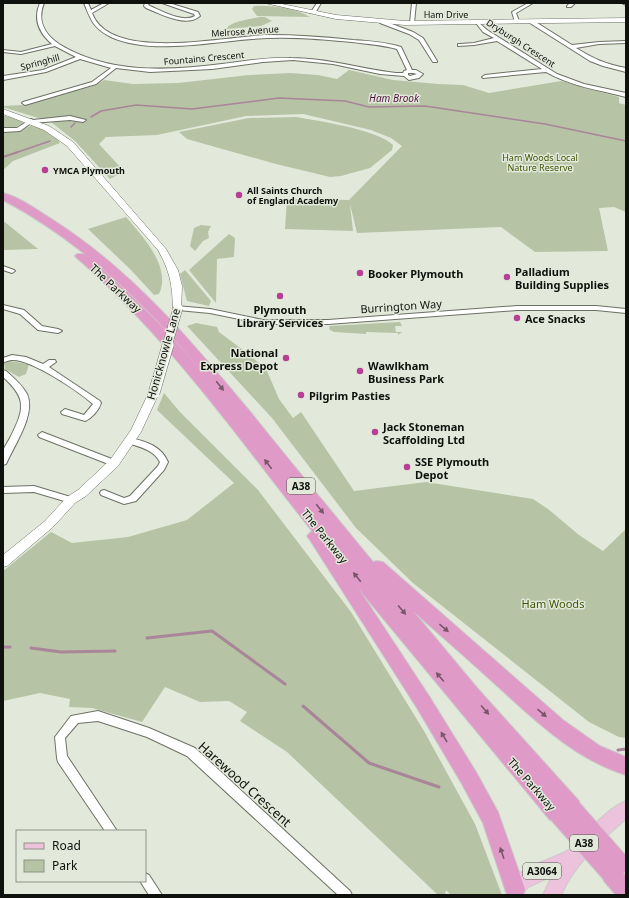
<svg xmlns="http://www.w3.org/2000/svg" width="629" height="898" font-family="'Noto Sans',sans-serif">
<rect width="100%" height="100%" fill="#e3e9da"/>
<!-- green -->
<g fill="#b6c3a4">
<path d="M254,6c17,-1 41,2 56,11l-53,-1 -5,-7z"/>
<path d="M259,17h6l7,4 -11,5 -35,3c7,-9 23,-9 33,-12z"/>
<path d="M349,70l44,10 45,4 25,1 26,8 72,-12 58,16v6l7,2v107l-12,-5 -15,1 9,43 -73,1 -34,-25 -144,6 -7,-29 3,27 -68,-2 2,-30 62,1 53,-54 -11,-8 -20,-8 -68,-16 -57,2 -89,19 -51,2 -7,7 23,25 -1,4 -11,6 -35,-38 -24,-19 -48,-15v-1l20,-1 73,-20 8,-5 29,4 45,-1 71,-8 41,-2 28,2 19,4z"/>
<path d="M3,115l18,6 2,2 -9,5 -11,-1z"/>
<path d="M296,117c23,4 80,12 97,28l-1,5 -22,18 -29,8 -11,1 -54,-13 -89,-25 -8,-7 70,-14z"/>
<path d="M30,126c9,0 25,9 30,17l-47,18 -10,9v-38h14z"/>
<path d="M126,217c16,19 46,50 33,77l-5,1 -23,-25 -43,-41z"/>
<path d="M3,221l3,2 32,26 -35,1z"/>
<path d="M201,225l10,1 -3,6 1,6 -6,3 -8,10 -5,-5 4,-18z"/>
<path d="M229,234l6,4 -1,19 -17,2 -1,44 -27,-33z"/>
<path d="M185,270l26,31 -2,5 -22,-5 -7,-27z"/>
<path d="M400,322l2,4h-7l1,6h6l-4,3v-2l-32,-1v2l-32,-2 -4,-2 -1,-2 1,-2z"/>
<path d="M196,323l21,4 2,5 32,24 16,15 12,28 14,19 8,-6 53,79 72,-9 107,17 15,10 31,26 24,16 23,-22v209l-7,-1 -30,-15 -176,-139 -57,-55 -84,-110 -85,-92z"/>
<path d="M10,361l19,3 -3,10 -7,3 -14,-8 -1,-6z"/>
<path d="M164,393l16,19 78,78 93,122 73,119 51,93 27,71h-51l-5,-5 -1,5h-7l-151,-143 -47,-31 7,-9 -18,-11 -29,1 -35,-15 -23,35 -50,-14 -23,-1 1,-8 -30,-6 -37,8v-130l48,-39 21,11 56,-6 59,-17 47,-37 -77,-73z"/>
</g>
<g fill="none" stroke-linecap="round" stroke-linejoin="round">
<!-- stream-far2 -->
<g stroke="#a88599" stroke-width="1.5">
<path d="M91,117l10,-6 35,-6 56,4 87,-11 66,3 24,6 56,-1 120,18 81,17"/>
<path d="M71,127l4,-4"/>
<path d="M15,153l35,-12"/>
</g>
<!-- stream-far1 -->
<path stroke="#a88599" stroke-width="2" d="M3,157l15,-5"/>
<!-- stream -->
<g stroke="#a88599" stroke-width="3">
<path d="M147,638l65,-7 73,53"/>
<path d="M3,647h7"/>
<path d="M31,648l30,4 54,-1"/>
<path d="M303,706l66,57 70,24"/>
<path d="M618,750l8,-1"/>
</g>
<defs>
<g id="street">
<path d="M40,3h4c-7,17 0,31 15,41 49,30 108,27 163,20 23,-3 46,-7 69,-6 36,0 70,11 105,15h7l1,-2 3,-1 -10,-21c-14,-4 -30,-5 -45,-7 -33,-3 -67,-6 -100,-3 -42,3 -102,16 -141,-2 -18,-9 -20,-17 -27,-34h4l3,7 13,-7h5l-17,10c18,50 135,23 176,22 29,0 57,2 85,5 16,1 32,2 48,7l11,23h4l7,4 -4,4 -10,2 -5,-4 -24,-2 -47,-10 -40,-4 -30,2 -51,7 -41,2 -21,1 -34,-4 -20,16 -71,21 -3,-2 1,-1 69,-20 19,-14 -31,-9 -34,13 -43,8v-4l40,-6 33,-13 -21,-11 -34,8 -18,-2v-2l18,2 31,-8c-13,-11 -19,-25 -12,-41zM408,73h5l4,1 -7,2 -2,-1z"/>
<path d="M145,3h4l-1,2 2,1c12,5 32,17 45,10l-1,-2 -32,-11h7l29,9 2,4c-14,12 -39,-2 -54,-8l-2,-2z"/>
<path d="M317,3h4l-6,10h-4v-1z"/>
<path d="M412,3h4l-2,20 -2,1 -2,-1z"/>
<path d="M528,3h5l-17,10 3,8 -4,1 -3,-10z"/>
<path d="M570,3h5l-4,4h-4v-1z"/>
<path d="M622,3h4v2z"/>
<path d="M380,21h4l29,11 10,6 14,23v1h-4l-14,-22 -10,-6 -29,-11z"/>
<path d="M530,21h4l38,24 27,-3 27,-1v2l-27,1 -23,4c18,11 29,16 50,20v4l-23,-6 -13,-5 -60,-38z"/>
<path d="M478,22l9,8 70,44 27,10 42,9v4c-27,-7 -56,-11 -80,-25l-63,6 -1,-1 3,-2 57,-6 -45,-28 -23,4 -16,1v-2h2l14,-1 20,-5 -11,-6 -7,-9z"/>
<path d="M70,116l16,4 -3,2 -13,-2 -39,3 -11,8 -17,1v-4h14l14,-9 2,1z"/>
<path d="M3,266l11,4 1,1 -3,2 -9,-3z"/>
<path d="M3,305l21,5 18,16 16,3 4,2 -4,2 -20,-3 -18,-16 -17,-5z"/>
<path d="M176,306l34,3 53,11h65l189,-14h79l30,3v4l-30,-3h-79l-189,14h-65l-53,-11 -32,-3 -3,-2z"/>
<path d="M12,355l14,2 17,7 6,-4h6l1,2 -7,5 51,34 1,2c-2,7 -9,15 -16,18l-23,-7 -1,-2 4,-3 19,6 9,-11c-15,-13 -62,-45 -81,-44 -3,0 -6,2 -9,2v-4z"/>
<path d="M3,370l3,1c8,7 16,14 21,23 9,20 -12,50 -20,68l-1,2 -3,1c0,-4 -1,-9 0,-13 1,-5 5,-10 7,-14 14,-28 18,-39 -7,-61z"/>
<path d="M42,432l75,29 1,2 -1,2h-6l-72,-28 -1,-2z"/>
<path d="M131,438c16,4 30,8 37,24l-4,8 -28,31 -12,3 -23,-9 -1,-2 1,-2 3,-1 20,8 6,-2 28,-30 2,-4c-6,-12 -20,-15 -32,-19l-1,-2 1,-2z"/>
<path d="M34,486l40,12 1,2 -1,2 -3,1 -37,-11 -31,1v-6z"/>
<path d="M98,711l51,17 46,20 155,143 2,4h-14l-151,-139 -40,-19 -49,-16 -20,2 -13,15 2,18 50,75h-12l-47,-69 -1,-4 -2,-21 16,-21z"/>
<path d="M145,873l4,2 13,20h-13l-9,-14h5z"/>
</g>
<g id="secondary">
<path d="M265,3h12l59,12 69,6 221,-3v4l-221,3 -69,-6z"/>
<path d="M3,109l46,17 24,16 93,107 12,21 4,16 -1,24 -3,1 -5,-3c-1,-25 -3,-36 -15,-58l-91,-104 -23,-16 -41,-16z"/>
<path d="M154,389l5,4 -18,39 -23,34 -32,30 -11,7 -22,24 -46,39 -4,1v-12l42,-34 22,-24 11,-7 32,-30 21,-30 19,-40z"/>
</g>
<path id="primary" d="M626,801v18c-25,21 -52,46 -65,76h-18l9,-19 -24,11 -4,5 1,3h-18c-4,-25 47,-35 63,-46 4,-2 8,-7 11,-11 13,-13 28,-30 45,-37z"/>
<g id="highway">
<path d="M3,193c17,4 35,18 50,27 80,51 140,123 199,194 40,50 81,99 121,148l4,-1 6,1 180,158 37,26 26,11v18c-52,-16 -91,-55 -131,-91 -27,-25 -55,-49 -82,-73l65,78 101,112 2,7 -2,7 -7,2 -6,-2 -2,5 -7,2 -7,-2 -192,-232 71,108 47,76 22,40 27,77 -2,6h-16l-24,-72 -21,-39 -45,-76 -107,-168 -3,-4 5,-5c-76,-96 -142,-191 -235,-273l-2,-2 2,-2h8c47,40 90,84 129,132 -60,-74 -126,-141 -211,-186z"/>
<path d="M611,864l7,3 8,9v19h-10l-12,-14 -3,-7 3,-7z"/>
</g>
</defs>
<!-- street casing -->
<use href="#street" stroke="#6c7164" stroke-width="2"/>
<!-- secondary casing -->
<use href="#secondary" stroke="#6c7164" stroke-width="1"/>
<!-- primary casing -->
<use href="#primary" stroke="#cacbca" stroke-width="2"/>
<!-- highway casing -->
<use href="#highway" stroke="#cacbca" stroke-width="2"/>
<!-- street -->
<use href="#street" fill="#fff" fill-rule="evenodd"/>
<!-- secondary -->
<use href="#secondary" fill="#fff" fill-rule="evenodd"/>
<!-- primary -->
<use href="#primary" fill="#ecc2dd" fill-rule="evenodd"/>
<!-- highway -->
<use href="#highway" fill="#e09ac7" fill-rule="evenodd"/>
<defs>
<path id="secondary-bridge-far1" d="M167,346l11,-38"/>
<path id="secondary-bridge" d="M154,393l14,-48"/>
<g id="highway-bridge">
<path d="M572,808l49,56"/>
<path d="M557,813l54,61"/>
</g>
</defs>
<!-- secondary-bridge-far1 casing -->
<use href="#secondary-bridge-far1" stroke="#6c7164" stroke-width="10" stroke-linecap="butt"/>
<!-- secondary-bridge casing -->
<use href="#secondary-bridge" stroke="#6c7164" stroke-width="12" stroke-linecap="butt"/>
<!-- highway-bridge casing -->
<use href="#highway-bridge" stroke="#cacbca" stroke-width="20" stroke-linecap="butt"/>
<!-- secondary-bridge-far1 -->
<use href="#secondary-bridge-far1" stroke="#fff" stroke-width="9"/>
<!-- secondary-bridge -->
<use href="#secondary-bridge" stroke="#fff" stroke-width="11"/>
<!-- highway-bridge -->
<use href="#highway-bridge" stroke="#e09ac7" stroke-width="18"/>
</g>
<!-- one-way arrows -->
<defs><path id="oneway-solid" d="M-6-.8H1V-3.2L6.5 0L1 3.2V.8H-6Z"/></defs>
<g fill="#78566a">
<use href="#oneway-solid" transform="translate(220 386) rotate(51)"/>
<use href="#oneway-solid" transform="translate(268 464) rotate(-127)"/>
<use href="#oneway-solid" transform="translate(320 509) rotate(51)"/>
<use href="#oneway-solid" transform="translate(357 577) rotate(-129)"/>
<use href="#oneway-solid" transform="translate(402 610) rotate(50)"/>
<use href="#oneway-solid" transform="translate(444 628) rotate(40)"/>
<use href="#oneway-solid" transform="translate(440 677) rotate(-130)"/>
<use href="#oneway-solid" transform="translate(485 710) rotate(49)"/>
<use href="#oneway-solid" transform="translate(542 713) rotate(41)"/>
<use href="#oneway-solid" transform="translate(444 737) rotate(-121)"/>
<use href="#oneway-solid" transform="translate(502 853) rotate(-109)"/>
</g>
<!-- markers -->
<g fill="#b73f95" stroke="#e3e9da" stroke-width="1.5">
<circle cx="45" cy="170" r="4"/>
<circle cx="239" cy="195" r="4"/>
<circle cx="360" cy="273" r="4"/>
<circle cx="507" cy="277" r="4"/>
<circle cx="280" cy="296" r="4"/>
<circle cx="517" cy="318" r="4"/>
<circle cx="286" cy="358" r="4"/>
<circle cx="360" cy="371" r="4"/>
<circle cx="301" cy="395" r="4"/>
<circle cx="375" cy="432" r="4"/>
<circle cx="407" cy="467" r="4"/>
</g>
<g text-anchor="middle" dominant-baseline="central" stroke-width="3" stroke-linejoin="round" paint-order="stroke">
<!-- far-street labels -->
<g font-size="9" fill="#0f110c" stroke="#e3e9da">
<text x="446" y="14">Ham Drive</text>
<text transform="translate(245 31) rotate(-4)">Melrose Avenue</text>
<text transform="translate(521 43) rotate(33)">Dryburgh Crescent</text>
<text transform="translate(204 58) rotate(-5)">Fountains Crescent</text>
<text transform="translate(40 62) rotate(-15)">Springhill</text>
</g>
<!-- far-park labels -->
<g font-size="9" fill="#3e5405" stroke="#e3e9da">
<text x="540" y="157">Ham Woods Local<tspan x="540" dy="10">Nature Reserve</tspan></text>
</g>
<!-- far-poi labels -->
<g font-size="9" font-weight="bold" fill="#0f110c" stroke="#e3e9da" text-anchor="start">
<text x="53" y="170">YMCA Plymouth</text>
<text x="247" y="190">All Saints Church<tspan x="247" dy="10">of England Academy</tspan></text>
</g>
<!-- far-water labels -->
<g font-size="10" font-style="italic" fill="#4c123b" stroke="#e3e9da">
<text x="394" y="98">Ham Brook</text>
</g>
<!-- shield labels -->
<g fill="#e3e9da" stroke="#4f524a" stroke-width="1">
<rect x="287" y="478" width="28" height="16" rx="3"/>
<rect x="570" y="835" width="28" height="16" rx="3"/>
<rect x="523" y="863" width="38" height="16" rx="3"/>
</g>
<g font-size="10" font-weight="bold" fill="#0f110c">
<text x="301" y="486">A38</text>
<text x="584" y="843">A38</text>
<text x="542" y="871">A3064</text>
</g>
<!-- poi labels -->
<g font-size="11" font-weight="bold" fill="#0f110c" stroke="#e3e9da" text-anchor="start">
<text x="515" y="271">Palladium<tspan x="515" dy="13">Building Supplies</tspan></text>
<text x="368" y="273">Booker Plymouth</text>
<text x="280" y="309" text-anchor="middle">Plymouth<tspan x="280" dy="13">Library Services</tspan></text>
<text x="525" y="318">Ace Snacks</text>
<text x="278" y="352" text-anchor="end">National<tspan x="278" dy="13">Express Depot</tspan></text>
<text x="368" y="365">Wawlkham<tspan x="368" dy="13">Business Park</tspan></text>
<text x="309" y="395">Pilgrim Pasties</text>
<text x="383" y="426">Jack Stoneman<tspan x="383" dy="13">Scaffolding Ltd</tspan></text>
<text x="415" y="461">SSE Plymouth<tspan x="415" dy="13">Depot</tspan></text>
</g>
<!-- street labels -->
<g font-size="11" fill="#0f110c" stroke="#e3e9da">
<text transform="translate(116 288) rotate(43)">The Parkway</text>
<text transform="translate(401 306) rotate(-4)">Burrington Way</text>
<text transform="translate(163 354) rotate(-74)">Honicknowle Lane</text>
<text transform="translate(325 536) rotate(51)">The Parkway</text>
<text transform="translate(532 784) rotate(49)">The Parkway</text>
</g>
<!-- park labels -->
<g font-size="11" fill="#3e5405" stroke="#e3e9da">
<text x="553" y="603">Ham Woods</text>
</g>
<!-- near-street labels -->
<g font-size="13" fill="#0f110c" stroke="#e3e9da">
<text transform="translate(245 784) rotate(42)">Harewood Crescent</text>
</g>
</g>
<!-- border -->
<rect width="629" height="898" fill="none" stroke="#0f110c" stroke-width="8"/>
<!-- legend -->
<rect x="16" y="830" width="130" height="52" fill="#e3e9da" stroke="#8e9388"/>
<rect x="24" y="843" width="20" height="6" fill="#ecc2dd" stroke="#8e9388"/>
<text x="52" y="850" font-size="12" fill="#0f110c">Road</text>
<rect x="24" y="860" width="20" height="12" fill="#b6c3a4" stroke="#8e9388"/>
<text x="52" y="870" font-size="12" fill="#0f110c">Park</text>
</svg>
